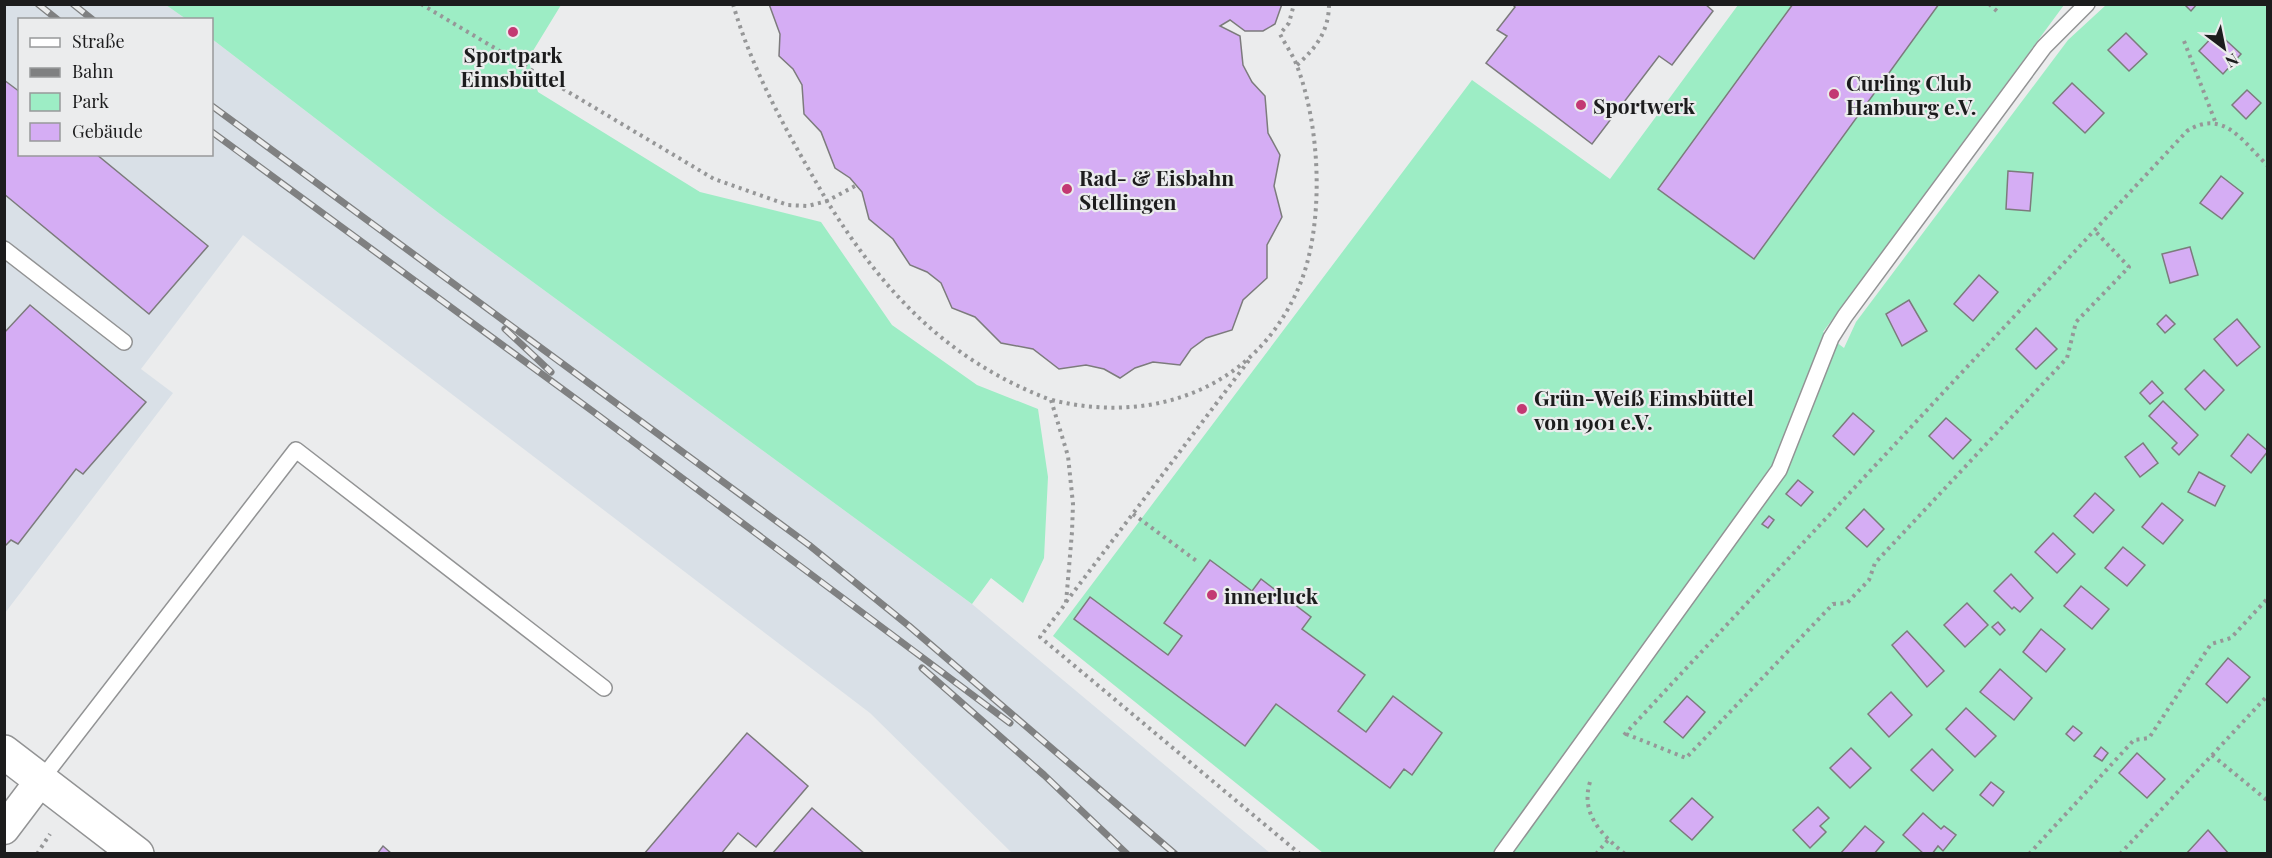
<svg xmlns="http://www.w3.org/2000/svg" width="2272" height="858" font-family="'Playfair Display',serif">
<rect width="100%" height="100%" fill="#ebeced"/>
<!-- built -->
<path fill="#d9e0e7" d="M5,5h161l20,14 -166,1v134h192v-115l228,175 532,390 298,249h-258l-142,-140 -627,-478 -102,134 32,24 -168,220z"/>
<!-- green -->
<g fill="#9dedc5">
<path d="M166,5h395l-33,54 10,33 162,100 121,30 71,103 85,60 61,24 10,68 -4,81 -21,45 -32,-25 -19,26 -532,-390 -228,-175v-19l-26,-1z"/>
<path d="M1738,5h326l-241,327 21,16 12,-26 212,-282 38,-35h161v848h-944l-270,-217 419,-556 138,99z"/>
</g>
<!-- building -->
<g fill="#d5adf4" stroke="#7c7b7c" stroke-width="1.5">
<path d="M769,4h513l-7,20 -12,7h-18l-15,-11 -10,6 20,10 3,29 9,17 13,14 3,37 12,22 -6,31 8,31 -15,28v33l-24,22 -11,30 -26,8 -15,11 -11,16 -27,-3 -18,6 -15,10 -16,-9 -18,-4 -27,4 -26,-20 -32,-6 -26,-26 -23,-9 -11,-25 -14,-11 -17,-7 -17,-26 -24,-20 -7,-27 -12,-14 -15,-10 -14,-36 -17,-18 -2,-29 -9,-16 -14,-13 1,-22z"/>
<path d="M1512,4h193l8,7 -41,54 -13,-9 -67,88 -106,-81 21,-27 -10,-6 18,-23z"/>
<path d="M1793,4h146l-185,255 -96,-70z"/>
<path d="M2184,4h13l-6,7z"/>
<path d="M2217,32l24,22 -18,20 -24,-23z"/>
<path d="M2126,33l21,21 -18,17 -21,-21z"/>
<path d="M4,80l16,12v62h76l112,92 -59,68 -145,-120z"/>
<path d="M2072,83l32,30 -19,20 -32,-30z"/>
<path d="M2247,90l14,13 -15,16 -14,-14z"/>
<path d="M2008,171l25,2 -3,38 -24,-2z"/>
<path d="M2221,176l22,17 -21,26 -22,-16z"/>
<path d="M2190,247l8,28 -28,8 -8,-29z"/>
<path d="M1979,275l19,17 -25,29 -19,-17z"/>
<path d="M1909,300l18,31 -25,15 -16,-32z"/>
<path d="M30,305l116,97 -63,72 -7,-5 -58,75 -7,-4 -7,7v-214z"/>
<path d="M2166,315l9,9 -10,9 -8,-9z"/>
<path d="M2237,319l23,28 -23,19 -23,-27z"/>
<path d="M2036,328l21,21 -21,20 -20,-20z"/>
<path d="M2204,370l20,20 -19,20 -20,-21z"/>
<path d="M2152,381l11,12 -13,11 -10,-11z"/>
<path d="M2163,401l35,34 -19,20 -7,-7 5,-5 -28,-27z"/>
<path d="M1853,413l21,18 -20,24 -21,-19z"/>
<path d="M1946,418l25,22 -18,19 -24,-23z"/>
<path d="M2248,434l20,17 -17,22 -20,-17z"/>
<path d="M2143,443l15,20 -18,14 -15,-20z"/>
<path d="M2199,472l26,14 -10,20 -27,-14z"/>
<path d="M1798,480l15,12 -12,14 -15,-12z"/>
<path d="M2095,493l19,17 -21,23 -19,-17z"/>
<path d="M2162,503l21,17 -20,24 -21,-17z"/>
<path d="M1864,509l20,20 -17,18 -21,-19z"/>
<path d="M1769,516l5,4 -6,8 -6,-4z"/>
<path d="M2053,533l22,21 -18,19 -22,-21z"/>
<path d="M2123,547l22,18 -18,21 -22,-18z"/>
<path d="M1210,560l42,31 9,-12 50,38 -9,12 63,46 -27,36 28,21 27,-36 49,37 -30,42 -8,-6 -14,19 -114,-84 -31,42 -171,-127 16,-22 78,58 14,-19 -18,-13z"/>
<path d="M2011,574l22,24 -13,14 -6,-5 -2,2 -18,-18z"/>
<path d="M2081,586l28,23 -17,20 -28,-23z"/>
<path d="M1967,603l21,22 -23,22 -21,-22z"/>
<path d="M1998,622l7,8 -5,5 -8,-8z"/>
<path d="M2041,629l24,20 -19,23 -23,-20z"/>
<path d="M1907,631l37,40 -17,16 -35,-42z"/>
<path d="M2228,658l22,19 -23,26 -21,-19z"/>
<path d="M2000,669l32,29 -18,22 -34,-28z"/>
<path d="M1891,692l21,23 -23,22 -21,-23z"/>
<path d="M1687,696l18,16 -22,26 -19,-16z"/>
<path d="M1966,708l30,28 -21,21 -29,-28z"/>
<path d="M2073,726l9,7 -8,8 -8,-7z"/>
<path d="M747,733l61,53 -52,61 -18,-14 -17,21h-77z"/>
<path d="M2101,747l7,6 -6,8 -8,-5z"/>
<path d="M1851,748l20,20 -21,20 -20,-20z"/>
<path d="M1932,749l21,21 -20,21 -22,-21z"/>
<path d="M2137,753l28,26 -18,19 -28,-25z"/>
<path d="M1991,782l13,10 -11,14 -13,-11z"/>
<path d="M1692,798l21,19 -21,23 -22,-19z"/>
<path d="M1818,807l11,11 -9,8 6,6 -16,16 -17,-18z"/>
<path d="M812,808l53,46h-93z"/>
<path d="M1923,813l18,16 3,-3 12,9 -13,16 -5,-5 -6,8h-8l-21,-19z"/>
<path d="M1865,826l19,16 -10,12h-34z"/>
<path d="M2208,830l21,24h-43z"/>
<path d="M383,846l9,8h-15z"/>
</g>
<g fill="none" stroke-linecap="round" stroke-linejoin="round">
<defs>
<g id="service">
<path d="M4,249l120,93"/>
<path d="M41,780l255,-330 308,238"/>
<path d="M1502,854l277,-384 52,-132 14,-22 199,-269 43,-43"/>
</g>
<path id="minor" d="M4,829l37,-49"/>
<path id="tertiary" d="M4,752l133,102"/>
</defs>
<!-- service casing -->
<use href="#service" stroke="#929394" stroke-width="18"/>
<!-- minor casing -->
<use href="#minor" stroke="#929394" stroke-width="33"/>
<!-- tertiary casing -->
<use href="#tertiary" stroke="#929394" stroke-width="36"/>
<!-- path -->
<g stroke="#969798" stroke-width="4" stroke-dasharray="3 4.5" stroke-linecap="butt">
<path d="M421,4l293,175 74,26 20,1 19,-5c57,92 121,160 224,199l17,56 5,48 -1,28 -6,71 -26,34 260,217"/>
<path d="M733,4c20,70 58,135 94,197l30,-16"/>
<path d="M1989,4l11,10"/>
<path d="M2184,41l31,80"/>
<path d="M1297,65c19,-17 32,-34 32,-61"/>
<path d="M1052,400c101,25 202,-11 246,-111 27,-61 23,-161 -1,-223 -4,-11 -12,-22 -17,-32l9,-11 5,-19"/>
<path d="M1133,514l65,48"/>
<path d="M1066,602l184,-243"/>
<path d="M1626,734l60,24 147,-154 14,-1 22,-23 6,-17 192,-205 9,-36 53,-55 -35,-37"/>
<path d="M1624,735l563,-604c37,-23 56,11 81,35"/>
<path d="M2212,755l56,46"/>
<path d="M1590,782c-10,32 12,53 35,72"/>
<path d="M37,854l13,-20"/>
<path d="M1596,854l12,-14"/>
<path d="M2029,854l105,-114 15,-2 62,-94 20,-6 37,-40"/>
<path d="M2120,854l148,-159"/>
</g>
<!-- service -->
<use href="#service" stroke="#fff" stroke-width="15"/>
<!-- minor -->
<use href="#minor" stroke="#fff" stroke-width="30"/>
<!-- tertiary -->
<use href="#tertiary" stroke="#fff" stroke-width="33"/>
<defs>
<g id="rail">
<path d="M38,4l20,16"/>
<path d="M73,4l20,16"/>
<path d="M212,106l597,439 100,81 266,228"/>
<path d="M212,132l383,281 415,310"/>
<path d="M505,329l46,43"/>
<path d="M922,668l122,107 83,79"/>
</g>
</defs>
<!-- rail casing -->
<use href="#rail" stroke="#7f8081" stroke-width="7"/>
<!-- rail -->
<use href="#rail" stroke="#ebeced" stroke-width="4.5" stroke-dasharray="14" stroke-linecap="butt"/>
</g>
<!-- markers -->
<g fill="#c33973" stroke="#ebeced" stroke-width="2">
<circle cx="513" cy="32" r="6"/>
<circle cx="1834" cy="94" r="6"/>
<circle cx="1581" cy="105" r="6"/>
<circle cx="1067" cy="189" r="6"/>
<circle cx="1522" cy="409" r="6"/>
<circle cx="1212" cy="595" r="6"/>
</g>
<g text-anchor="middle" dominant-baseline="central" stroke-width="4.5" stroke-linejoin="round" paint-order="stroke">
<!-- poi labels -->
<g font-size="21" font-weight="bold" fill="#1c1c1d" stroke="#ebeced" text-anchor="start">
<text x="513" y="54" text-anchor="middle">Sportpark<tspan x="513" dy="24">Eimsbüttel</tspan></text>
<text x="1846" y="82">Curling Club<tspan x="1846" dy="24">Hamburg e.V.</tspan></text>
<text x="1593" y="105">Sportwerk</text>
<text x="1079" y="177">Rad- &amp; Eisbahn<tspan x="1079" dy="24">Stellingen</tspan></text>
<text x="1534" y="397">Grün-Weiß Eimsbüttel<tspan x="1534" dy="24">von 1901 e.V.</tspan></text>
<text x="1224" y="595">innerluck</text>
</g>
</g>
<!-- border -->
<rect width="2272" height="858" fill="none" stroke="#1c1c1d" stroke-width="12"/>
<!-- legend -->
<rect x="18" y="18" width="195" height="138" fill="#ebeced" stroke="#98999a" stroke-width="1.5"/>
<rect x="30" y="38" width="30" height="9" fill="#ffffff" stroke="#98999a" stroke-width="1.5"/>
<text x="72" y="48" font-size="18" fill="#1c1c1d">Straße</text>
<rect x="30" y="68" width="30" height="9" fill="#7f8081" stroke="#98999a" stroke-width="1.5"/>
<text x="72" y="78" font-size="18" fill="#1c1c1d">Bahn</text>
<rect x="30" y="93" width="30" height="18" fill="#9dedc5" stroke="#98999a" stroke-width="1.5"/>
<text x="72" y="108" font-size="18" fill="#1c1c1d">Park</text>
<rect x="30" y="123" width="30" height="18" fill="#d5adf4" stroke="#98999a" stroke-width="1.5"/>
<text x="72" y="138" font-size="18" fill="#1c1c1d">Gebäude</text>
<!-- north arrow -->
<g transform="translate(2224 48) rotate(148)" stroke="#ebeced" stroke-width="4.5" paint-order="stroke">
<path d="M0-4.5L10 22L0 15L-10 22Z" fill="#1c1c1d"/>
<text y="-9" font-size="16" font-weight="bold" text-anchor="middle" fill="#1c1c1d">N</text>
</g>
</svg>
